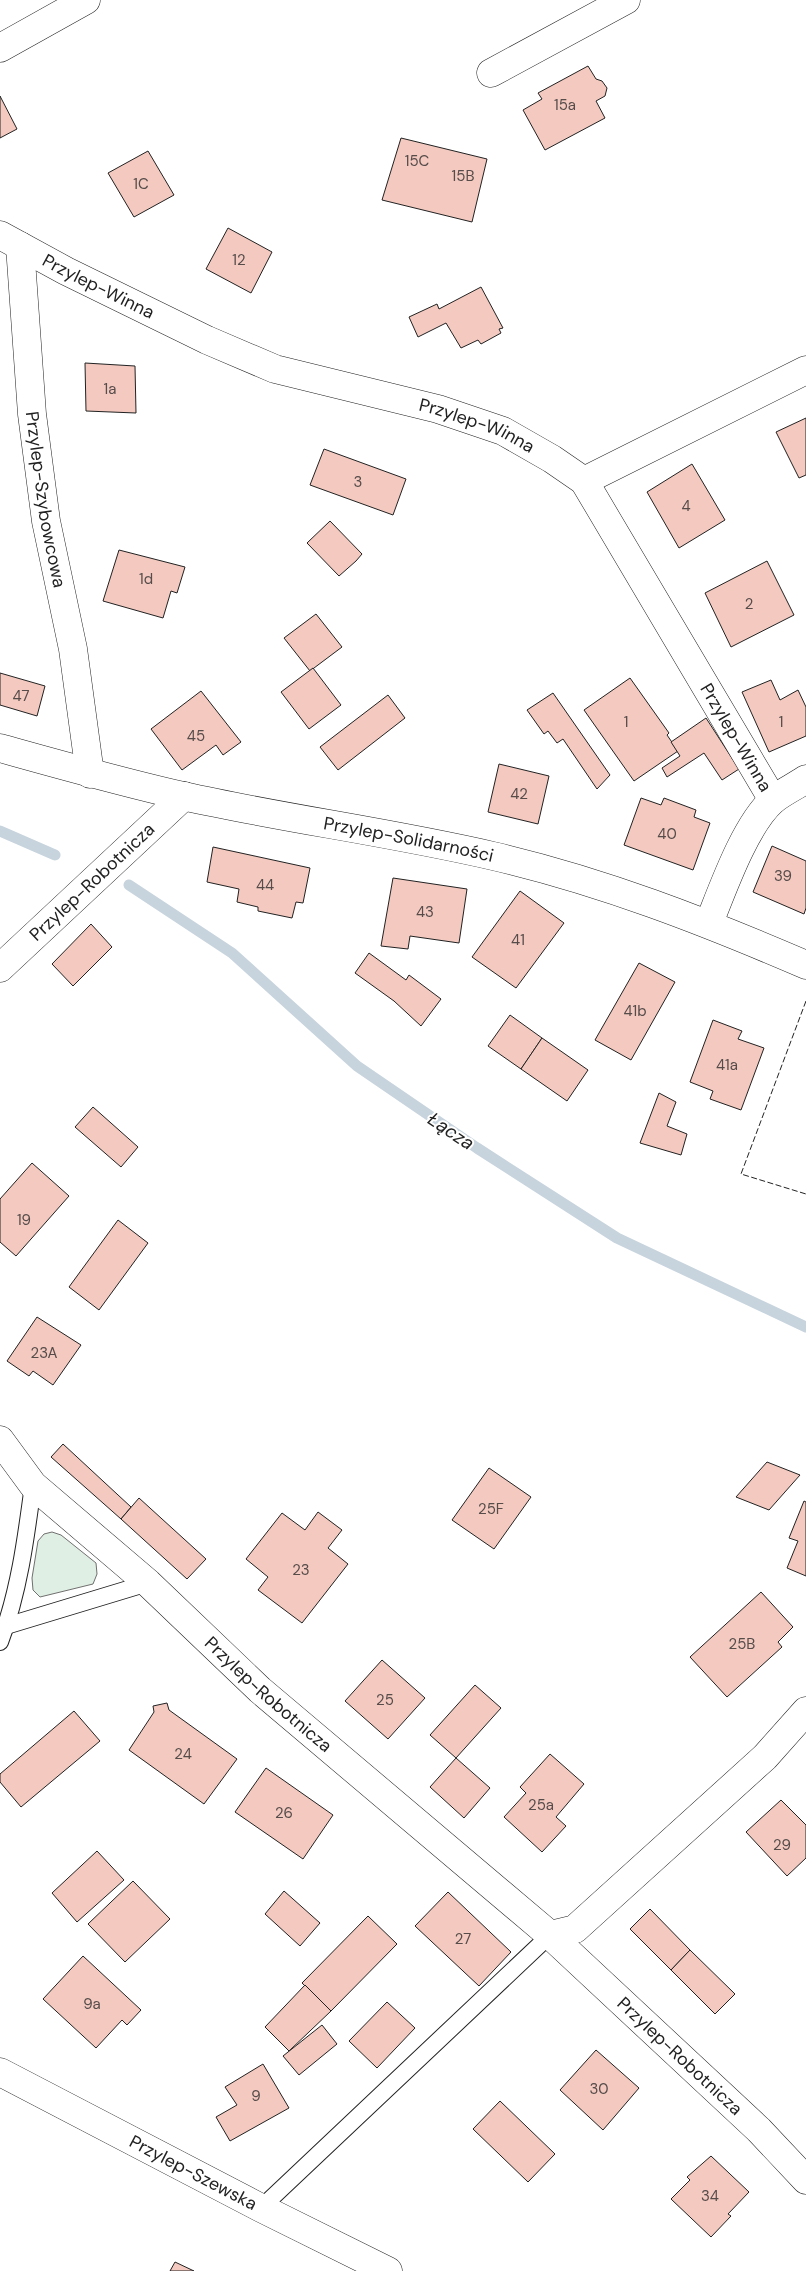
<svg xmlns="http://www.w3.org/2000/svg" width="806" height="2271" font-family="'DM Sans',sans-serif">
<rect width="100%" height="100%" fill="#fff"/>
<!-- green -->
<path fill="#e0efe3" stroke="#6f6f6f" d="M52,1532l9,3 35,28 1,11 -4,10 -53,13 -7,-7 -1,-12 6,-37 6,-7z"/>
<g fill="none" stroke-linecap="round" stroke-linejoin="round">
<!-- stream -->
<g stroke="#c7d3dd" stroke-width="11">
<path d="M0,831l55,24"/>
<path d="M129,885l103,68 125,113 120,82 140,90 189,89"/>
</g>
</g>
<!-- building -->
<g fill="#f3c9c0" stroke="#222">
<path d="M588,66l8,13 6,2 5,7 -2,8 -9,5 9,17 -60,32 -22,-40 19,-11 -4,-6z"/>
<path d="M0,96l17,33 -17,9z"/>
<path d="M401,138l86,21 -15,63 -90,-22z"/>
<path d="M148,151l26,44 -40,22 -26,-44z"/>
<path d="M228,228l44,24 -21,41 -45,-24z"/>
<path d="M481,287l22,41 -4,1 2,4 -20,11 -3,-4 -17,8 -15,-25 -28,14 -9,-20 28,-13 2,5z"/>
<path d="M85,363l50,3 1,47 -50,-2z"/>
<path d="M806,418v57l-7,3 -23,-46z"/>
<path d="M324,449l82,30 -13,36 -83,-30z"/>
<path d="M692,464l33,56 -46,28 -32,-56z"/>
<path d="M330,521l32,33 -6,7 -17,15 -32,-33z"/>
<path d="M119,550l66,17 -8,26 -6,-2 -8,27 -60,-17z"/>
<path d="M767,561l27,54 -63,32 -26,-54z"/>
<path d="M316,614l26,33 -32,24 -26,-33z"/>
<path d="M313,668l28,37 -32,24 -28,-37z"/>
<path d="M0,673l45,13 -8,30 -37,-11z"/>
<path d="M630,678l39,55 -2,2 11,16 -44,30 -50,-71z"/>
<path d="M771,680l9,20 18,-10 8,17v29l-37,16 -27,-60z"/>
<path d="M201,691l40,51 -18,13 -7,-10 -34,25 -31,-41z"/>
<path d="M553,693l57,82 -13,14 -34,-50 -6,4 -9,-12 -4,3 -17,-24z"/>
<path d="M388,695l17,23 -67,52 -18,-23z"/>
<path d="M706,718l33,51 -17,11 -18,-27 -37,24 -5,-9 18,-12 -9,-14z"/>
<path d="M499,764l50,12 -11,48 -50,-12z"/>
<path d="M641,798l20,7 3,-7 32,12 -2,7 16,6 -17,47 -69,-25z"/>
<path d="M772,846l34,15v47l-2,6 -51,-22z"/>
<path d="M213,847l97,21 -7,35 -7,-1 -4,16 -34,-7v-4l-21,-5 2,-13 -32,-7z"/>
<path d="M393,878l74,11 -8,54 -49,-7 -2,13 -27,-3z"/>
<path d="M520,891l44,32 -48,65 -44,-31z"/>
<path d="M91,924l21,23 -39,39 -21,-22z"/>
<path d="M369,953l37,27 3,-5 32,24 -20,27 -27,-25 -39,-28z"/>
<path d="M639,963l36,19 -44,78 -36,-20z"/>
<path d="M510,1015l32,23 -21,31 -33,-23z"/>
<path d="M713,1020l29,11 -4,8 26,9 -23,62 -31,-11 3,-8 -23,-9z"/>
<path d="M542,1038l46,32 -21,31 -46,-32z"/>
<path d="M659,1093l17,9 -9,24 20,8 -6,21 -41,-12z"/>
<path d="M93,1107l45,40 -17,20 -46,-40z"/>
<path d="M32,1163l37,33 -53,60 -16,-14v-43z"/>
<path d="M118,1220l30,23 -49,67 -30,-23z"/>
<path d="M37,1317l44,28 -28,40 -20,-14 -4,5 -22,-15z"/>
<path d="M63,1444l68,63 -10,12 -70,-62z"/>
<path d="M767,1462l33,13 -31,35 -33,-13z"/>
<path d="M489,1468l42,29 -37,52 -42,-29z"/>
<path d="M139,1498l67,61 -19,20 -66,-60z"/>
<path d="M804,1501l2,1v74l-19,-8 11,-27 -9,-3z"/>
<path d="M318,1512l24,18 -14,18 20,16 -46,59 -44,-33 10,-13 -22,-18 36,-46 23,17z"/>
<path d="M761,1592l32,35 -15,15 4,5 -55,50 -37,-40z"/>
<path d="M382,1660l43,38 -37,41 -43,-38z"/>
<path d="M475,1685l26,23 -45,50 -26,-23z"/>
<path d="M167,1703l2,7 68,49 -33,45 -75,-54 25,-38 -1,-6z"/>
<path d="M74,1711l26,30 -79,66 -21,-25v-8z"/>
<path d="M550,1754l34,30 -28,33 10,9 -24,26 -38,-35 22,-24 -6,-6z"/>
<path d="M456,1758l34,30 -26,30 -34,-31z"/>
<path d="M266,1768l67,47 -30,44 -68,-47z"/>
<path d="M781,1800l25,25v33l-19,18 -41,-44z"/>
<path d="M97,1851l27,29 -47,42 -25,-29z"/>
<path d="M133,1881l37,38 -45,43 -37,-38z"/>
<path d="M284,1891l36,32 -20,23 -35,-32z"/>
<path d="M448,1892l63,60 -32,34 -64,-60z"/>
<path d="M650,1909l40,41 -19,20 -41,-41z"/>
<path d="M368,1916l29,28 -66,67 -29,-28z"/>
<path d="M690,1950l45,44 -20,20 -44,-44z"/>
<path d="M83,1956l58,54 -14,15 -5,-5 -26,28 -53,-49z"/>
<path d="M305,1985l26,26 -42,40 -24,-24z"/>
<path d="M387,2002l28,26 -38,40 -28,-27z"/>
<path d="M322,2025l15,19 -38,31 -16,-19z"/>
<path d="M596,2050l43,38 -36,42 -43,-40z"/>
<path d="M263,2064l26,44 -59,33 -14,-24 21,-12 -12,-18z"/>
<path d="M500,2101l55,53 -27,28 -55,-53z"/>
<path d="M711,2156l38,36 -21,22 3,2 -20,21 -40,-38 19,-19 -3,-3z"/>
<path d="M175,2262l19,9h-24z"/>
</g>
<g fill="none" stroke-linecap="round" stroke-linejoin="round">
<defs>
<g id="service">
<path d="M0,1625l6,1 142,-43"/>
<path d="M0,1642c19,-50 26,-104 33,-157"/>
<path d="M261,2208l289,-273"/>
</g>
<g id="minor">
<path d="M0,48l86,-48"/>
<path d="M491,73l135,-73"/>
<path id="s1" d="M0,235l66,36 141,69 68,29 163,40 65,22 49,28 32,22 189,319"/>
<path id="s2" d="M20,246l12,168 14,107 27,128 17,125"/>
<path d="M584,481l222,-111"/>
<path d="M709,923c14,-35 36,-98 64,-123 10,-8 23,-14 33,-21"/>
<path id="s3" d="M0,968l184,-172"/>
<path id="s4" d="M0,1440l33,45 115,98 112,107 290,245 209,195 47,50"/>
<path d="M550,1935l25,-6 190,-172 41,-46"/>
<path id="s5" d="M0,2072l261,136 127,63"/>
</g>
<g id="secondary">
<path id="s6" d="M0,748c61,17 121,34 183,48 103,23 207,36 310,60 108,25 211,65 313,109"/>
</g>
</defs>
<!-- service casing -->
<use href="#service" stroke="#222" stroke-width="18"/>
<!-- minor casing -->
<use href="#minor" stroke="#222" stroke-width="29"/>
<!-- secondary casing -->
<use href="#secondary" stroke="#222" stroke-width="29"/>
<!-- service -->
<use href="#service" stroke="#fff" stroke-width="16"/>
<!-- minor -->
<use href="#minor" stroke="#fff" stroke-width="28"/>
<!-- secondary -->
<use href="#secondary" stroke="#fff" stroke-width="28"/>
<!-- fence -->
<path stroke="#222" stroke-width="1" stroke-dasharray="6 2.5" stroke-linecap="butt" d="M806,1001l-65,173 65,20"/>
</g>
<g text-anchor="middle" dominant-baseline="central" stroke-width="4" stroke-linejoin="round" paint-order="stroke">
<!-- number labels -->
<g font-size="15" fill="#564c4a">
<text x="565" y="105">15a</text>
<text x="417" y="161">15C</text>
<text x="463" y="176">15B</text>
<text x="141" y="184">1C</text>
<text x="239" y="260">12</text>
<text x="110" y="389">1a</text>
<text x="358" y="482">3</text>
<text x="686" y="506">4</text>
<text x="146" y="579">1d</text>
<text x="749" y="604">2</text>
<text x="21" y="696">47</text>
<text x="626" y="722">1</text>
<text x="781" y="722">1</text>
<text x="196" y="736">45</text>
<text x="519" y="794">42</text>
<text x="667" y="834">40</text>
<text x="783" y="876">39</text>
<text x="265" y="885">44</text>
<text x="425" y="912">43</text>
<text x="518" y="940">41</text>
<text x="635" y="1011">41b</text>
<text x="727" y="1065">41a</text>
<text x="24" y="1220">19</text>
<text x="44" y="1353">23A</text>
<text x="491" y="1509">25F</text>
<text x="301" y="1570">23</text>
<text x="742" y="1644">25B</text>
<text x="385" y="1700">25</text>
<text x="183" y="1754">24</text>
<text x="541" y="1805">25a</text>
<text x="284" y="1813">26</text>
<text x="782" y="1845">29</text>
<text x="463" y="1939">27</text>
<text x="92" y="2004">9a</text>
<text x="599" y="2089">30</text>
<text x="256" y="2096">9</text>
<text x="710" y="2196">34</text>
</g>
<!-- street labels -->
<g font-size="18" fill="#222" stroke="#fff">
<text stroke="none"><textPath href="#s1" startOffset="111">Przylep-Winna</textPath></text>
<text stroke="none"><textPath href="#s1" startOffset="516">Przylep-Winna</textPath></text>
<text stroke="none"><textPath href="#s2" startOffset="255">Przylep-Szybowcowa</textPath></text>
<text stroke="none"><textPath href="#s1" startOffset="936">Przylep-Winna</textPath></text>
<text stroke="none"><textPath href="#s6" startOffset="419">Przylep-Solidarności</textPath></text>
<text stroke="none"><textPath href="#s3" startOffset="126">Przylep-Robotnicza</textPath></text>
<text stroke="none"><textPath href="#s4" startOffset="371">Przylep-Robotnicza</textPath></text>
<text stroke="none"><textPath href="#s4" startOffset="919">Przylep-Robotnicza</textPath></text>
<text stroke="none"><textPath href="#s5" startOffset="218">Przylep-Szewska</textPath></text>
</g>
<!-- water labels -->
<g font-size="19" font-style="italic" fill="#222" stroke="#fff">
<text transform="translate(451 1131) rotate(34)">Łącza</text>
</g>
</g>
</svg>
